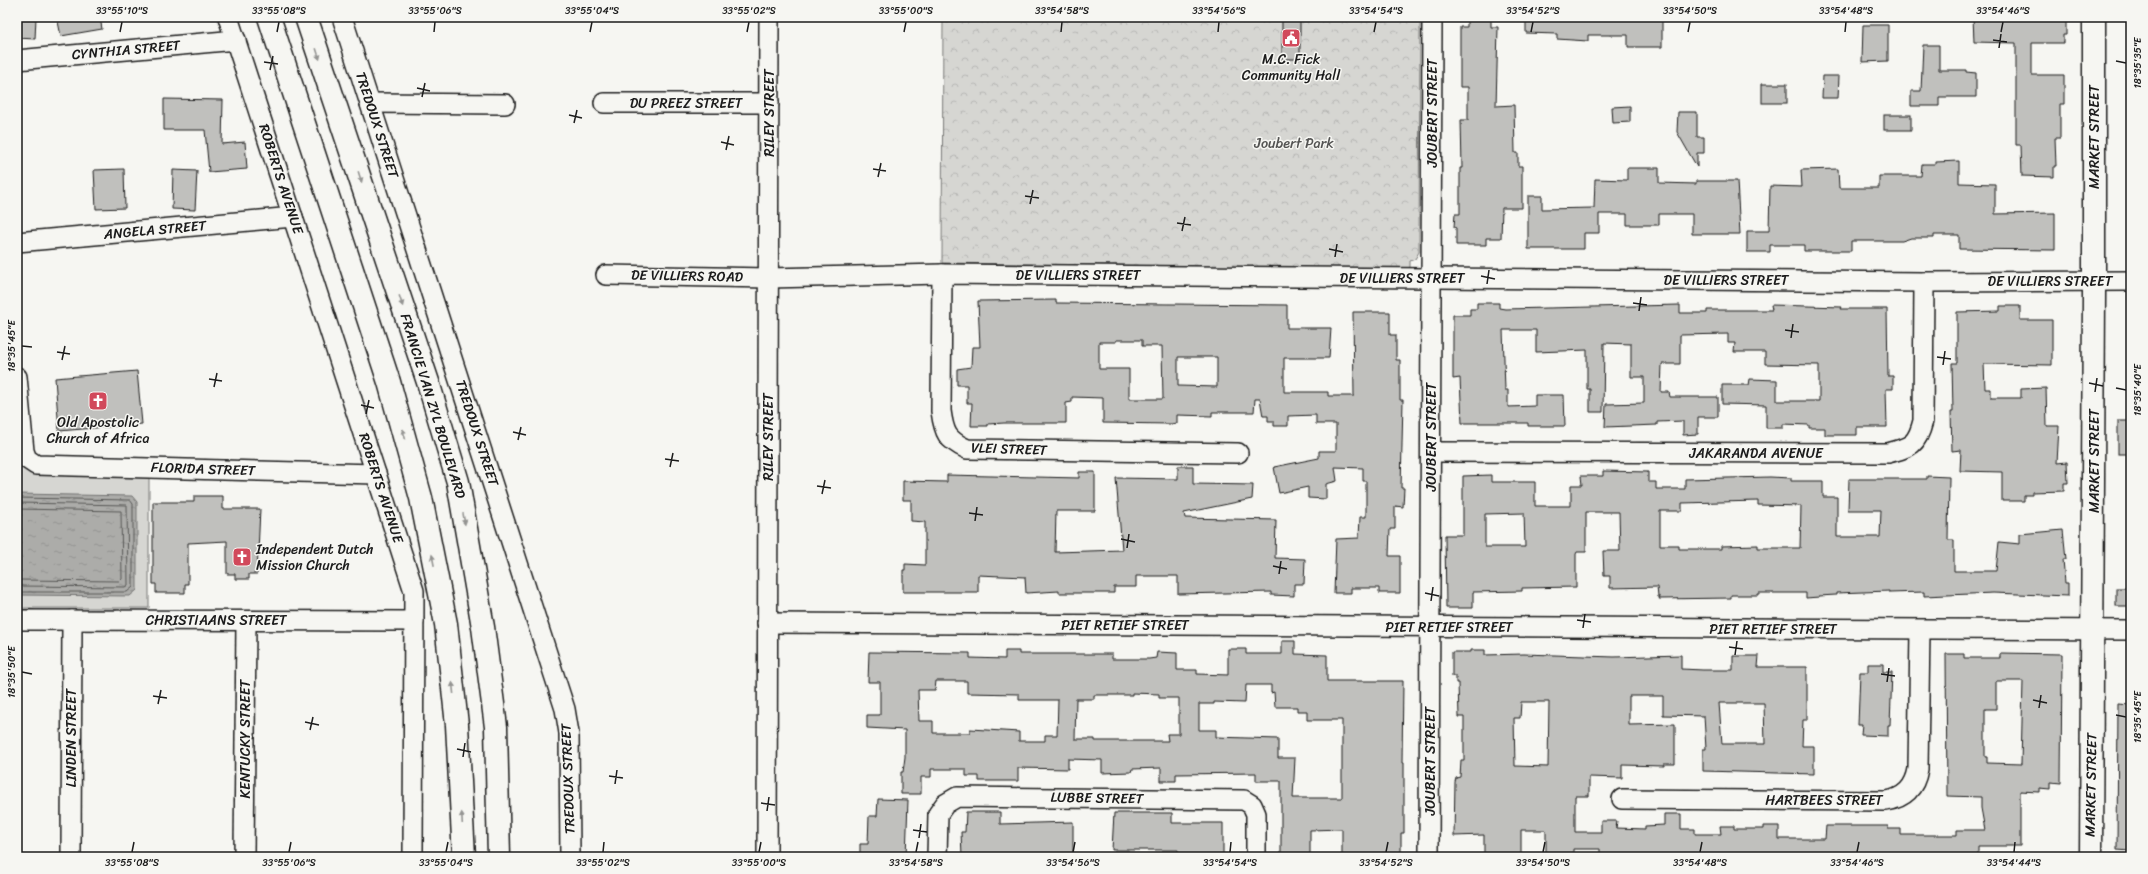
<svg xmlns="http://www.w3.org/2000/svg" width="2148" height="874" font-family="Sriracha,sans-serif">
<defs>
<pattern id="park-crowns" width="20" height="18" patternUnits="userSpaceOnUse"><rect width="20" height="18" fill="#d6d6d2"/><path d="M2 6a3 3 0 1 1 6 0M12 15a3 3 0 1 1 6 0" fill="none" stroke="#b7b7b4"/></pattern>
<pattern id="water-ripples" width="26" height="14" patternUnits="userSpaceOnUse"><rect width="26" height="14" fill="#acaca9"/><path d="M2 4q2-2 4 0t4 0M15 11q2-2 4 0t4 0" fill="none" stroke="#939391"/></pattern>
</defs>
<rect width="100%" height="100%" fill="#f6f6f2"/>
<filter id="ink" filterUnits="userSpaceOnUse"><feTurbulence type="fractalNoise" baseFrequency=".025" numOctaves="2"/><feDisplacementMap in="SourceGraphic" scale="8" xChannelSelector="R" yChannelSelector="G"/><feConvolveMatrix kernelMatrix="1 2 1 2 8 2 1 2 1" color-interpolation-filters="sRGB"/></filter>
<g filter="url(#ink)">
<!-- grass -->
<path fill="#d6d6d2" stroke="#797977" d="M17,458l132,18v132h-132z"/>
<!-- park -->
<path fill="url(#park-crowns)" stroke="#797977" d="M943,17h477l-1,235 -4,7 -5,2v8l-468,-6z"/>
<!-- water -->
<path fill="url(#water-ripples)" stroke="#727271" d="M17,494l115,2 5,6v88l-7,6 -113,-1z"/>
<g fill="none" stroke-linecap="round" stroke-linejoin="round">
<!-- shore -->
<g stroke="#565654" stroke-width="1">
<path d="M17,498l113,2 3,4v83l-6,5h-110"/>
<path d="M17,503l110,2 1,80 -3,2 -108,-1"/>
<path d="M17,509l104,2 1,68 -2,2 -103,-1"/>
</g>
</g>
<!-- building -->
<g fill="#c0c0bd" stroke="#1c1c1c" fill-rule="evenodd">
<path d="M17,17h19l-1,22 -18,-1z"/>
<path d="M57,17h43l2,12 -41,7z"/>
<rect x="1282" y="17" width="18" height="42"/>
<path d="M1467,17h24v10h7l-2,79 18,-1 1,48h3v13h4v42h-20l-1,30h-15v7h-30v-17l-2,-1 1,-13h5v-46h2l-1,-48h7v-33h-8v-60h7z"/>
<path d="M1526,17h136v30h-34v-12h-40v6l-31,-2v-5l-31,-1z"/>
<path d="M1973,17h93v18h-3v8h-31v32h32v29h-4v34h-5l1,28h-2v11l-32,-1 -1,-31h-5v-102l-42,-1z"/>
<path d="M1863,25h25v36l-26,1z"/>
<path d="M1923,45h16v25h27v2l10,1v24h-37v9h-28v-15h10z"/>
<path d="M1823,76h16l-1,22h-16z"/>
<rect x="1762" y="84" width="25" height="19"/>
<path d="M164,99l59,1 -1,44 23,-2 2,27 -38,3 -4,-42h-41z"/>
<path d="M1630,106v16l-17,1 -1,-16z"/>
<path d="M1678,112h19v25h7v16h-7v14l-20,-35z"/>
<rect x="1884" y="115" width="27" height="15"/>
<path d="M1959,161v22l36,1v30l60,-1v37l-96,-1v-14h-25v3h-23l-9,3h-51v10h-47v-6h-34v7h-23v-21h22l1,-45 32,1 -1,-17 37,-1 1,19h40v-12h42l1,-12h14v-2z"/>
<path d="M1627,168h32v15l37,1v-3h41l3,53h-48v-20h-33v11h-32v-11h-28v19h-15v16h-56v-53h14v13l52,-1 1,-29 32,1z"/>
<path d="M124,169l1,39 -29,1 -2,-39z"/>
<path d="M173,170l24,1 -2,39 -23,-1z"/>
<path d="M1056,300v3l231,2v23h44l-2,30h-45v34h44v4h26l-1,-84h37v23h6v25h4v40h3l-2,88h3l-1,19 -8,-1v23h-5l-1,27h11v37h-21v-5h-28v5h-17l2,-54 23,-1 1,-21h6v-36h-3v-13l-28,-1 2,14 -11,3v15l-18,-1v-11l-29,6 -5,-26 45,-9v-7h17v-27h-20v-9l-28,1v10h-14v-5h-6v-5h-5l-3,-17h-5l-1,13h-42v4l-35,-1v8l-6,1 -68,-1v-25l-31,-1v5l-6,1v20h-62l-16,1v2h-17l1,-23h-5v-18h-10v-16l14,-2 1,-20h8l-2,-46zM1116,340h26v6h20l1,53h-34v-30h-30v-27h17zM1178,357h39v30l-39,-1z"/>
<path d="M1477,303h22v5l6,1 175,-4v8h27v-3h65l-1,-5 71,2 -1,2h46l1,67h5v13h-7l1,38h-30v8h-32v-7h-16v-3l-26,-1v4h-17v-23l-44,-1v-19h27l1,-6 27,1v21h42v-36l-54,-1v-12h-31l1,-9h-7v-9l-48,1v29h-18l-1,28h8l1,5h48v20h-20v17l-15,1v-14l-26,1v3l-52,2 1,-23 38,-1v-26h-13v-33l-27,-1 -1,69h-13v-23h-3v-39l-51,2v-22h-33l2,60h3v17l27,-1v-11h29l1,31h-37v-3h-66l-2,-45 -7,1v-64h17v-6h7z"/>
<path d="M2000,306h20v14h32v45l-68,-1 1,25h6v9h30v-9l25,-1 1,38h12l-2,37 10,-1 1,21h-4v8l-32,1v3h-8v6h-22v-29l-42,-1 1,-21 -9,1 -1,-39h2l-1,-49h5v-51l43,-1z"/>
<path d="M137,371l5,53 -83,7 -4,-53z"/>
<rect x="2118" y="421" width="13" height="33"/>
<path d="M1178,466h15v18l60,1 -1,14 -68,14 1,5 91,2 -1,38 30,1 -1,25h-10v12l-23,-1v-3l-93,2v-18h-42v11h-22v6h-55v-2l-33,2 -1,-16 -47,-2v17h-75v-22h2v-6l20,1v-43l-14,-1v-21h-8v-19l44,1v-7l132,3v-6h16v39h-39l-1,41 67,-2 -6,-72 62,1z"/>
<path d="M1603,471l45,1v10h8v7h29v-10l85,-2 21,1v3h32v16h14v40h43l1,-27h-33l1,-31h78v-3l22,1 -1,63h6v31h42l3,-29 21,2v-10l43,-4 3,29h-3l2,24h3v13l-75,-3 -69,3v-4l-35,1v-2l-53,2v2l-17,1v1l-13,1v-5h-47v2h-28v3l-72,1 1,-2h-2l-1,-10 -47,1v-12h-6l-1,-25h17l-1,-39h-33v40h-9l-1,2v33l-54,1v3l-49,1v16h-27l-1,-73h18v-59l28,-1v7h44v24h36v-21h11l-1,-9h22zM1758,501v4l43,1 -1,42h-42v-3l-37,1v3h-42v-4h-19v-34h22v-8zM1524,513l1,34h-40v-33z"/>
<path d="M194,496h29v13h37l-3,65h-8v5h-14v-5h-8v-33l-39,2v41h-3v9h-29v-9h-3v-82h41z"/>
<rect x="2116" y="588" width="15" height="18"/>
<path d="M1282,641h13v13l32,1v26h76l-1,82h2v70h-3v24h-59v-28l-32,1v27h-29v-76h-25v-8l-80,1v7h-15v-13l-29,1 -1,3 -29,1v-13l-34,-1v10l-50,-1v13h-39v-5h-13v-7h-35v8h-10v17h-20v-22h2l2,-15v-27l-38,-2v-13h13v-33h-12l1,-30 101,1v5l35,1v-8h14v3h93v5h37l7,-1 1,-6 20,1v17h20v4l31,1v-26h18v5h36zM936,681h31v12l52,1v6h39l-1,35h-12v6h-26v-9l-49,-3v4h-37v-12h-14l-1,-31h17zM1246,685h25v8l3,-1 1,15h22v4h10v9h35v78h-49l2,-40h-17v-19l-62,-2v-7h-17v-26h15v-2l31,1zM1132,693l27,1v4h20v36h-12l1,7h-73v-2h-20l1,-40h18v-4h38z"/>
<path d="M1471,650h14v5l39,-1 90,3 67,-2v14l22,1h30v-14h26l-1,11h49v53h-4l-1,26h12v28l-111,-3v-22h3l-2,-33 -41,-1v-19h-34v29l46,-1v40h-11v2l-42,-1v13l-33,-1v19h-14v36h26v-11h16l-1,7 29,1v-3l19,-1v-11h17v15h14v5h26l-1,-8h14v3h29v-3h16v13h46l1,-13h62v3h13v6h56v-5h28l-4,-22v-11l-34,-1 -1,-142h18v4h36v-5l62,1 -1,129 -11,-1v7l-11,-1v4l-19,-1v55h-42v11h-378v-8h-27v5h-12v3h-15v-27h-25v27h-37v-22l-30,1 1,-54 1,-4 4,-1 1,-17h3v-43h-5l-1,-34h-2v-7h-4v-24h19zM1996,681h27l-2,83 -34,-1v-6h-2v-48h11zM1521,702h28l-1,65 -33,-1 -1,-48h6zM1719,703h45l1,41h-43z"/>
<path d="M1868,664h15v8h9l-2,53h-2v11l-27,-1 1,-10h-4l2,-53h8z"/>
<path d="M2118,704l13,1v146l-14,-1z"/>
<path d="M878,799l30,1 -2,57h-46v-13h8l1,-28h8z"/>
<path d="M966,812h34v12l73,-2v35h-111l-1,-25h4z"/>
<path d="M1114,813h58v10h51v34h-45v-7h-66z"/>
</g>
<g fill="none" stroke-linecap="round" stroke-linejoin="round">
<defs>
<g id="street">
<path d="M228,17l186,574 -1,266"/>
<path d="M342,17l223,692 4,24 1,124"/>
<path d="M17,60l219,-20"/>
<path d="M370,103l135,1"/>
<path d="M604,103h165"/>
<path d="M17,242l276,-25"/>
<path d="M942,274l-1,137c3,22 6,29 26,38l271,4"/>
<path d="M606,275l163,3 173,-4 982,8 207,-1"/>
<path d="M17,377l7,74 3,8 9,6 340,9"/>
<path d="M1431,452l457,1c23,-6 29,-8 35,-32l1,-139"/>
<path d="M17,620l397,1"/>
<path d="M767,623l1364,7"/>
<path d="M1622,799l264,2c19,-3 29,-14 32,-32l2,-139"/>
<path d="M71,857l1,-237"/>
<path d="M244,857l2,-236"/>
<path d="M767,857l2,-840"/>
<path d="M937,857l1,-43 7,-10 12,-7 287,3 8,5 4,9v43"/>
<path d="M1429,857l3,-840"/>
</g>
<g id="secondary">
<path d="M269,17l120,365 32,116 25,126 11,101 7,132"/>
<path d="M306,17l122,365 30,100 25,145 13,100 3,130"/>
<path d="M2091,857l3,-564v-276"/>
</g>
</defs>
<!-- street casing -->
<use href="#street" stroke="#1c1c1c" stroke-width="22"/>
<!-- secondary casing -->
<use href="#secondary" stroke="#1c1c1c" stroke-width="25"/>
<!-- street -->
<use href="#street" stroke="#f6f6f2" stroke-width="19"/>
<!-- secondary -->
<use href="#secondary" stroke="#f6f6f2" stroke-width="22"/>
</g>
<!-- one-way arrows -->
<defs><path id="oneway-solid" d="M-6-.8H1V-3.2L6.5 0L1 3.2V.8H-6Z"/></defs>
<g fill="#949492">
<use href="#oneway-solid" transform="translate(318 54) rotate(72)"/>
<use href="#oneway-solid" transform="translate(360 177) rotate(72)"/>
<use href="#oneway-solid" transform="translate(401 301) rotate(72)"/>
<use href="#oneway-solid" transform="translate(404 434) rotate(-105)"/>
<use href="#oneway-solid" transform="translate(464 519) rotate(80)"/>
<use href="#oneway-solid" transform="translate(433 560) rotate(-101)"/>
<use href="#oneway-solid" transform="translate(453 688) rotate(-96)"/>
<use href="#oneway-solid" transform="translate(462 818) rotate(-93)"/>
</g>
</g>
<!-- ticks -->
<path fill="none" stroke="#1c1c1c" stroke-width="1.5" d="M120,32l2,-10M277,32l2,-10M434,32l1,-10M590,32l2,-10M747,32l2,-10M904,32l2,-10M1061,32l1,-10M1218,32l1,-10M1374,32l2,-10M1531,32l2,-10M1688,32l2,-10M1845,32l1,-10M2001,32l2,-10M1993,40l14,2M1999,48l2,-14M2116,61l10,2M264,62l14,2M270,70l3,-14M417,88l13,3M422,97l3,-14M569,115l13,3M574,123l3,-13M721,142l13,3M726,150l3,-14M873,169l13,2M878,177l3,-14M1025,196l14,2M1030,204l3,-14M1177,223l14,2M1182,231l3,-14M1329,249l14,3M1335,257l2,-13M1481,276l14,3M1487,284l2,-14M1633,303l14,2M1639,311l2,-14M1785,330l14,2M1791,338l2,-14M22,346l10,1M57,352l13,2M1937,357l14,2M62,360l3,-14M1943,365l2,-14M209,379l13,2M2089,383l14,3M214,387l3,-14M2116,388l10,2M2095,392l2,-14M361,405l13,3M366,414l3,-14M513,432l13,3M518,440l3,-13M665,459l14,2M670,467l3,-14M817,486l14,2M822,494l3,-14M969,513l14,2M975,521l2,-14M1121,539l14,3M1127,548l2,-14M1273,566l14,3M1279,574l2,-13M1425,593l14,3M1431,601l2,-14M1577,620l14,2M1583,628l2,-14M1729,647l14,2M1735,655l2,-14M22,672l10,2M1881,674l14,2M1887,682l2,-14M153,696l14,2M2033,700l14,3M158,704l3,-14M2039,708l2,-13M2116,715l10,2M305,722l14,3M310,730l3,-13M457,749l14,3M463,757l2,-14M609,776l14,2M615,784l2,-14M761,803l14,2M767,811l2,-14M913,830l14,2M919,838l2,-14M132,852l2,-10M289,852l2,-10M446,852l2,-10M603,852l1,-10M759,852l2,-10M916,852l2,-10M1073,852l2,-10M1230,852l1,-10M1386,852l2,-10M1543,852l2,-10M1700,852l2,-10M1857,852l2,-10M2014,852l1,-10"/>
<!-- icons -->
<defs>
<symbol id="civic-square" viewBox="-11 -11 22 22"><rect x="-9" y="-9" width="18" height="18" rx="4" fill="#d1495b" stroke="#f6f6f2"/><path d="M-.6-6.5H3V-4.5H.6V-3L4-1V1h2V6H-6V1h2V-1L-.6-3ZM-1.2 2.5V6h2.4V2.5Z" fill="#fff"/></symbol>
<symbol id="church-square" viewBox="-11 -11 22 22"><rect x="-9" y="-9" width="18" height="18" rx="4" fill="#d1495b" stroke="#f6f6f2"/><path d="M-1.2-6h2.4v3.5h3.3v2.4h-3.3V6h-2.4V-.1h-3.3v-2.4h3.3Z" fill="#fff"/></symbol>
</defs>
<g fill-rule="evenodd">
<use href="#civic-square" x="1280" y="27" width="22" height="22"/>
<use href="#church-square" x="87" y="390" width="22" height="22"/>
<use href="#church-square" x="231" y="546" width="22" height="22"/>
</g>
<g text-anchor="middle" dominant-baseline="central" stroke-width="3" stroke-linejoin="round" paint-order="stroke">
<!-- street labels -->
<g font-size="14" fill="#1c1c1c" stroke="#f6f6f2">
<text transform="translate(126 50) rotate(-5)">CYNTHIA STREET</text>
<text x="686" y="103">DU PREEZ STREET</text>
<text transform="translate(769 113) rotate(-90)">RILEY STREET</text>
<text transform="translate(1432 113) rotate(-90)">JOUBERT STREET</text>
<text transform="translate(377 125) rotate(72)">TREDOUX STREET</text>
<text transform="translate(2094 137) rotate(-90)">MARKET STREET</text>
<text transform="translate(281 179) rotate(72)">ROBERTS AVENUE</text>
<text transform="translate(155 230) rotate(-5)">ANGELA STREET</text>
<text x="1078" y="275">DE VILLIERS STREET</text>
<text transform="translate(687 276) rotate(1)">DE VILLIERS ROAD</text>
<text x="1402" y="278">DE VILLIERS STREET</text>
<text x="1726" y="280">DE VILLIERS STREET</text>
<text x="2050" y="281">DE VILLIERS STREET</text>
<text transform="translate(433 406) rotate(73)">FRANCIE VAN ZYL BOULEVARD</text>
<text transform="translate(477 433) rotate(72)">TREDOUX STREET</text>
<text transform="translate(768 437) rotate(-90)">RILEY STREET</text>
<text transform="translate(1431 437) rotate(-90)">JOUBERT STREET</text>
<text transform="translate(1009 449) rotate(2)">VLEI STREET</text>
<text x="1756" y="453">JAKARANDA AVENUE</text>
<text transform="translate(2094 461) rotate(-90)">MARKET STREET</text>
<text transform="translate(203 469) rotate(2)">FLORIDA STREET</text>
<text transform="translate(381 488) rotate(72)">ROBERTS AVENUE</text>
<text x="216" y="620">CHRISTIAANS STREET</text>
<text x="1125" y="625">PIET RETIEF STREET</text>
<text x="1449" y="627">PIET RETIEF STREET</text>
<text x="1773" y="629">PIET RETIEF STREET</text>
<text transform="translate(71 738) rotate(-90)">LINDEN STREET</text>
<text transform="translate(245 739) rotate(-90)">KENTUCKY STREET</text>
<text transform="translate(1430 761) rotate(-90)">JOUBERT STREET</text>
<text transform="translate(568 779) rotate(-92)">TREDOUX STREET</text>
<text transform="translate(2091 785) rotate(-89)">MARKET STREET</text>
<text transform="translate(1097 798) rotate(1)">LUBBE STREET</text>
<text x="1824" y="800">HARTBEES STREET</text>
</g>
<!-- poi labels -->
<g font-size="14" fill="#1c1c1c" stroke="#f6f6f2">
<text x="1291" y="59">M.C. Fick<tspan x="1291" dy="16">Community Hall</tspan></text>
<text x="98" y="422">Old Apostolic<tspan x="98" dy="16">Church of Africa</tspan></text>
<text x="256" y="549" text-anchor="start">Independent Dutch<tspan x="256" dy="16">Mission Church</tspan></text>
</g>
<!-- park labels -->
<g font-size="14" fill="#545453" stroke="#f6f6f2">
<text x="1294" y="143">Joubert Park</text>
</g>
</g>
<!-- margin -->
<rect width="2148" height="874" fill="none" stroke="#f6f6f2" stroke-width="44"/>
<rect x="22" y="22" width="2104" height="830" fill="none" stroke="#1c1c1c" stroke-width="1.5"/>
<g font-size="10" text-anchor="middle" fill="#1c1c1c">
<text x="122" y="14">33°55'10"S</text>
<text x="279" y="14">33°55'08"S</text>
<text x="435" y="14">33°55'06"S</text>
<text x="592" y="14">33°55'04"S</text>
<text x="749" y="14">33°55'02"S</text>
<text x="906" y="14">33°55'00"S</text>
<text x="1062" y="14">33°54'58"S</text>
<text x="1219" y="14">33°54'56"S</text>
<text x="1376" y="14">33°54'54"S</text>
<text x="1533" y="14">33°54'52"S</text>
<text x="1690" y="14">33°54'50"S</text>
<text x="1846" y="14">33°54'48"S</text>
<text x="2003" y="14">33°54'46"S</text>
<text transform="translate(2137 63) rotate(-90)" y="4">18°35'35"E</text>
<text transform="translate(11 346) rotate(-90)" y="4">18°35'45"E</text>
<text transform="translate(2137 390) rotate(-90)" y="4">18°35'40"E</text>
<text transform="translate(11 672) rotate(-90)" y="4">18°35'50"E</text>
<text transform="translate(2137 717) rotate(-90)" y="4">18°35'45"E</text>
<text x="132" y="866">33°55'08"S</text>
<text x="289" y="866">33°55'06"S</text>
<text x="446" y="866">33°55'04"S</text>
<text x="603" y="866">33°55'02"S</text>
<text x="759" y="866">33°55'00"S</text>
<text x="916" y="866">33°54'58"S</text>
<text x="1073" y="866">33°54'56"S</text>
<text x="1230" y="866">33°54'54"S</text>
<text x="1386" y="866">33°54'52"S</text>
<text x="1543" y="866">33°54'50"S</text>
<text x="1700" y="866">33°54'48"S</text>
<text x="1857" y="866">33°54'46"S</text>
<text x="2014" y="866">33°54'44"S</text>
</g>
</svg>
